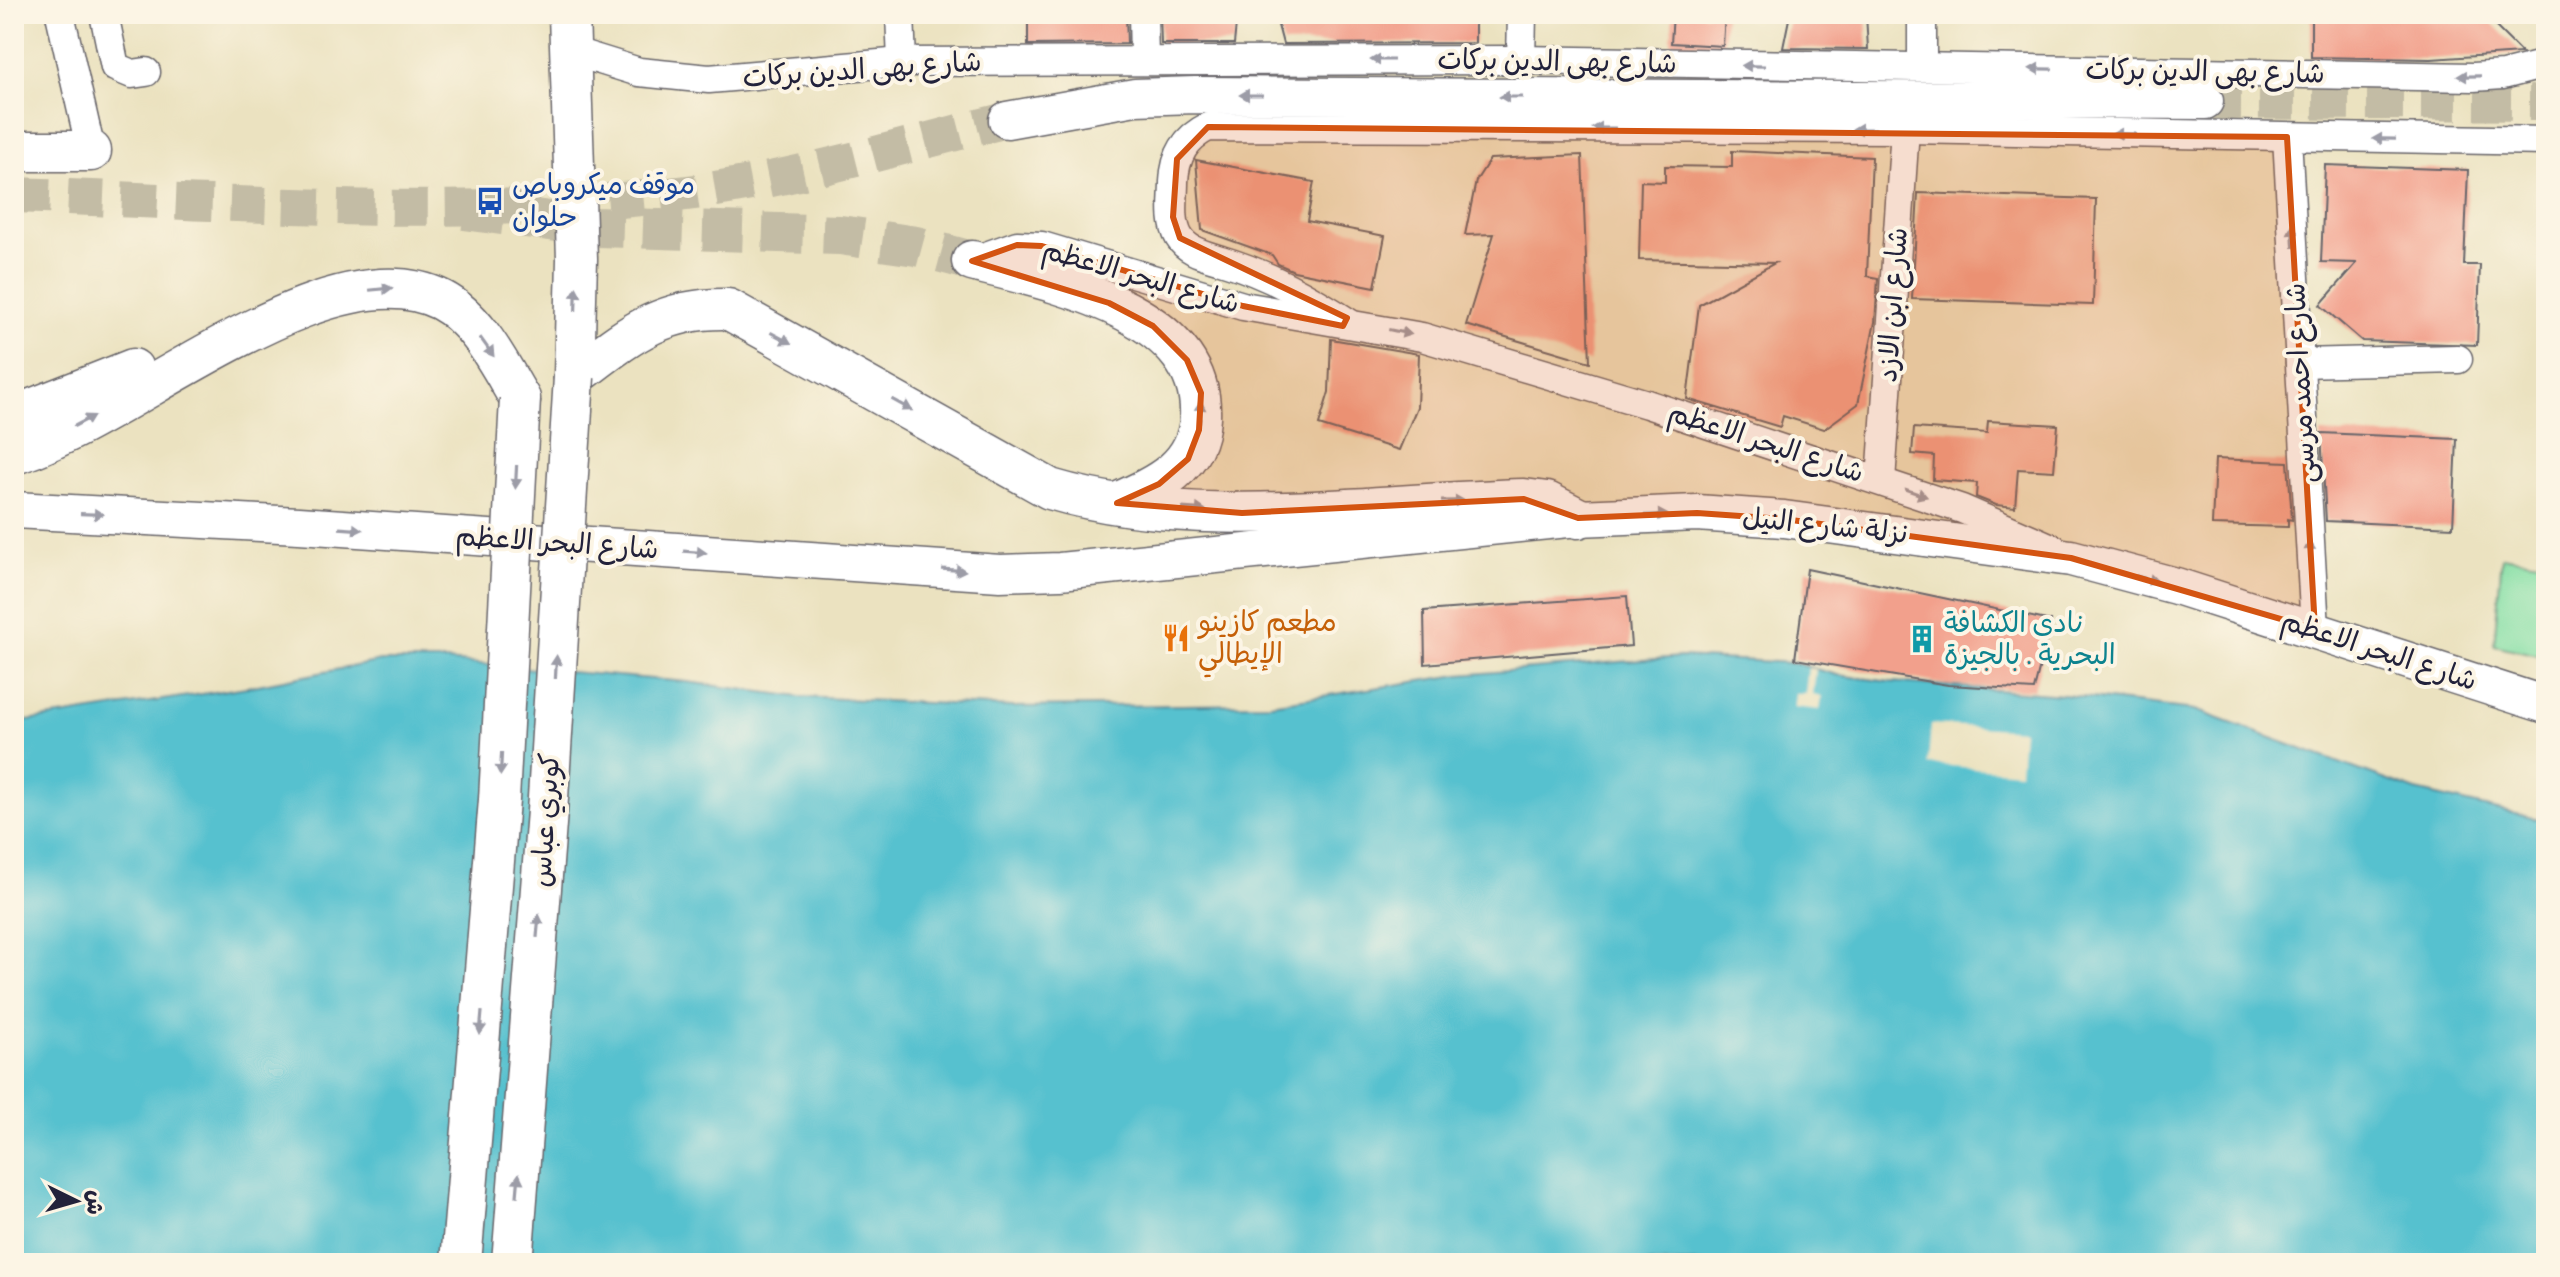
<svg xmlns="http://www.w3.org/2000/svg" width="2560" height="1277" font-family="Pangolin,'Playpen Sans Arabic',sans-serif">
<rect width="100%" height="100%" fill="#fcf5e5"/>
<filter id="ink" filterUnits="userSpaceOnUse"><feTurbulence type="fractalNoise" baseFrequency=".0125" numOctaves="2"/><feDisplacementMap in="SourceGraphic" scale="16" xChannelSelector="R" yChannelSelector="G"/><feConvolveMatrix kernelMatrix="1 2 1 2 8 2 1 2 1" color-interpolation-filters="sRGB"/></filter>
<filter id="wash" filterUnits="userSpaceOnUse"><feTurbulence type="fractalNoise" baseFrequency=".006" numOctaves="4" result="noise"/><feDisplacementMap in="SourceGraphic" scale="32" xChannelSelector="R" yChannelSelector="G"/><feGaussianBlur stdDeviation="1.8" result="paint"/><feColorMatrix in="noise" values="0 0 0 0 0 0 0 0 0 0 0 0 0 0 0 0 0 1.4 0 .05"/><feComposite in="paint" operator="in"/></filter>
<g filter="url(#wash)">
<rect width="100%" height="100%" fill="#ebe2c0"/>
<!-- green -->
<path fill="#84dfa5" stroke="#538070" stroke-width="2" d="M2502,556l44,7v94l-52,-12z"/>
<!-- water -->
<path fill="#56c1cf" stroke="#3c7285" stroke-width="2" d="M1681,657l113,6 43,12 54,7 173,13 131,15 221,81 130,30v442h-2532v-540l239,-37 128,-25h63l243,21 113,15 211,10 259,-3 189,-29z"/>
<!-- pier -->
<g fill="#ebe2c0">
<path d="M1808,668l8,1 -3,26 9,2 -2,13 -26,-3 1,-13h10z"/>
<path d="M1931,724l92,6 -3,42 -92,-8z"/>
</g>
<g id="blocks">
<!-- building -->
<g fill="#f2a08c">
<path d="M1028,14h98l1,30 -99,1z"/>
<path d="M1160,14h77l-3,30h-73z"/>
<path d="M1275,14h200v29l-192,1z"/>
<path d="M1673,14h52l-2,32 -52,-3z"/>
<path d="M1790,14h76l2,35 -85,-1z"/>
<path d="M2311,14h172l39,39 -91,6 -120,-2z"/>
<path d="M1732,151l140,6 -5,119 11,2 -3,44 -17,82 -34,25 -41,-13 -3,11 -93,-28 12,-94 76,-42 -136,-3 2,-79 24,1v-16l67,1z"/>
<path d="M1582,155l8,207 -124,-37 28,-91 -29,1 11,-54 14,-22z"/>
<path d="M1196,160l118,22 -7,39 78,15 -10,51 -81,-16 -16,-7 -6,-9 -70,-25z"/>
<path d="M2325,165l143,5 -4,95h16l-3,80 -115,-4 -42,-36 37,-42 -36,-1z"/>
<path d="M1918,193l178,6 -3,106 -181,-6z"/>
<path d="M1331,339l88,15 -2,53 -18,43 -80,-25 10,-33z"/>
<path d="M1988,421l70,4 -4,46 -36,-2 -3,38 -19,-2 -20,-8 1,-14 -44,-3 1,-24 -22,-2 2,-26 73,5z"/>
<path d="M2321,433l136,6 -4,88 -127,-6z"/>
<path d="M2215,459l73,3 4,58 -4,-1v8l-76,-2z"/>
<path d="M1807,569l244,52 -17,69 -86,-5 -153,-26z"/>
<path d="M1627,596l4,50 -206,18 -1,-53z"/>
</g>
</g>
</g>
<g filter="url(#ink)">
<use href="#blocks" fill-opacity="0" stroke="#68656a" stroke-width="2"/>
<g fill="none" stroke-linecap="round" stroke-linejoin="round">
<!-- major-tunnel -->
<g stroke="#c3bca5" stroke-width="36" stroke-dasharray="36 18" stroke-linecap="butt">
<path d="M2205,101l341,2"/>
<path d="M14,195c227,8 455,26 681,-3 105,-14 209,-47 312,-72"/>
</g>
<!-- highway-tunnel -->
<path stroke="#c3bca5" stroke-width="40" stroke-dasharray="40 20" stroke-linecap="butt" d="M464,210l132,17 244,8 76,11 56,15"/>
<defs>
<g id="minor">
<path d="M60,14l31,137"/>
<path d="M104,14l11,53 17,7 14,-2"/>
<path d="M900,14l2,48"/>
<path d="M1143,14l1,46"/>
<path d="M571,51l68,21 70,7 193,-17 619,-2 952,17 30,-2 43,-11"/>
<path d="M1521,60l1,-46"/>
<path d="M1922,67v-53"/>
<path d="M2287,137l28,492"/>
<path d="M972,261l45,-16 25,1 201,60 179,31 225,67 315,105 92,40"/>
<path d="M1349,323c-40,-26 -81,-49 -128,-63 -15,-5 -33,-8 -42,-23 -9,-16 -5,-38 -5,-55 1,-26 11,-44 34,-55l697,2 641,12"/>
<path d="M2300,363l158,-4"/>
<path d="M1881,481l24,-352"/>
</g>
<g id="major">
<path d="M1007,120l128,-23 60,-2 1010,6"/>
<path d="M14,510l285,15 701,48 60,-2 518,-53 119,-5 87,6 287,39 105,28 370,119"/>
</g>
<g id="highway">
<path d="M569,14l8,245 -3,118"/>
<path d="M14,151h77"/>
<path d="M972,261c80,20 233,50 228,156 -2,50 -43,68 -83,86"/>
<path d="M574,377c52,-39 85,-70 154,-68l322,180c148,44 321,14 474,10l23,3 31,16"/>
<path d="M14,416l119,-47"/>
<path d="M14,454c111,-32 313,-212 427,-154 37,19 59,66 79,99"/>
</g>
</defs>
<!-- minor casing -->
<use href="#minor" stroke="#68656a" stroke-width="31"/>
<!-- major casing -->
<use href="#major" stroke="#68656a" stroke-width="39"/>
<!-- highway casing -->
<use href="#highway" stroke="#68656a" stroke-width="43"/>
<!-- minor -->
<use href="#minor" stroke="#fff" stroke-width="28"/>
<!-- major -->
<use href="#major" stroke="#fff" stroke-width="36"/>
<!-- highway -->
<use href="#highway" stroke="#fff" stroke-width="40"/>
<defs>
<g id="highway-bridge">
<path d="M461,1263l38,-463 21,-401"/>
<path d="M512,1263l36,-465 26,-421"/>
</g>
</defs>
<!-- highway-bridge casing -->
<use href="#highway-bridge" stroke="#68656a" stroke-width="43" stroke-linecap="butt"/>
<!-- highway-bridge -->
<use href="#highway-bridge" stroke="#fff" stroke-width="40"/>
</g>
<!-- one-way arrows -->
<defs><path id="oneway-solid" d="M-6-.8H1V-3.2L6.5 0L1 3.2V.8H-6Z" transform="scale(2)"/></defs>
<g fill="#9c9ca7">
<use href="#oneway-solid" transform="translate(1382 60) rotate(180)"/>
<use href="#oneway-solid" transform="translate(1753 66) rotate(-179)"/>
<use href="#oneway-solid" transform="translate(2041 69) rotate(-179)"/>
<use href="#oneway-solid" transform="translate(2469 76) rotate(179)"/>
<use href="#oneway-solid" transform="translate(1251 95) rotate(-180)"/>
<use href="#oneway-solid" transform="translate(1511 97) rotate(-180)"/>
<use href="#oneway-solid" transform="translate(1604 128) rotate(-180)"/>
<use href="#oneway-solid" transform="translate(1864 129) rotate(-180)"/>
<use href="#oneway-solid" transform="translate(2124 134) rotate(-179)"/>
<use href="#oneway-solid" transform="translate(2384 139) rotate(-179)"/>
<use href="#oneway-solid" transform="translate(2293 236) rotate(-93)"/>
<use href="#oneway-solid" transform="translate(381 289) rotate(-6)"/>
<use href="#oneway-solid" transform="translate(576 299) rotate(-88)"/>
<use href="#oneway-solid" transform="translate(1400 332) rotate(12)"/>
<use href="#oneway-solid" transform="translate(781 338) rotate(28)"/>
<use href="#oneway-solid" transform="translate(487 347) rotate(54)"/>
<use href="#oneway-solid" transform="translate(902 405) rotate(29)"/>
<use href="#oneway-solid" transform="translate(1200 412) rotate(-87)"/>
<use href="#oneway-solid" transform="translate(84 421) rotate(-28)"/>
<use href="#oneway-solid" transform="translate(516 477) rotate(93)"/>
<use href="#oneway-solid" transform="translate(1916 493) rotate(19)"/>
<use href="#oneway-solid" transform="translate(1453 501) rotate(-1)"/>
<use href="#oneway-solid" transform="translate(1194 509) rotate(4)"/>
<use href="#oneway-solid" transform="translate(92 514) rotate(2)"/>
<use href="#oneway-solid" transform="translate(1656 515) rotate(-2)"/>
<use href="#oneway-solid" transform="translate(351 529) rotate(4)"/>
<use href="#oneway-solid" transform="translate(695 552) rotate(4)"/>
<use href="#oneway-solid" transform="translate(2310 552) rotate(-93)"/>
<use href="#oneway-solid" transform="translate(954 570) rotate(4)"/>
<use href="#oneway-solid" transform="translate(2147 579) rotate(15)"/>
<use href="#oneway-solid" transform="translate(556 667) rotate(-87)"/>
<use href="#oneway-solid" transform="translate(501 764) rotate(93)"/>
<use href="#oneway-solid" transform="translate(538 926) rotate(-85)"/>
<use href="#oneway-solid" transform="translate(481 1023) rotate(95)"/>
<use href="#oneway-solid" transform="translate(518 1185) rotate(-85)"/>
</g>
</g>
<!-- marked area -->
<path fill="#d45411" fill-opacity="0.2" stroke="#d45411" stroke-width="6" stroke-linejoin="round" d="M1208,127l1079,10 28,492 -244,-71 -287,-39 -87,-6 -119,5 -54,-19 -282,14 -125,-10 42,-19 29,-25 11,-29 2,-37 -14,-33 -34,-34 -44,-23 -137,-42 45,-16 25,1 201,60 100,20 4,-8 -167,-80 -7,-21 4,-58z"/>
<!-- icons -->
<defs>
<symbol id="bus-bare" viewBox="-9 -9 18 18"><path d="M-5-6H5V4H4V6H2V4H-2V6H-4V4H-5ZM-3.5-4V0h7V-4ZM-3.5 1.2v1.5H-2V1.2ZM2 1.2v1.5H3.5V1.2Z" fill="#1a4fb4" stroke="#fcf5e5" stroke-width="2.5" paint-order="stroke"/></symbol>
<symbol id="restaurant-bare" viewBox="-9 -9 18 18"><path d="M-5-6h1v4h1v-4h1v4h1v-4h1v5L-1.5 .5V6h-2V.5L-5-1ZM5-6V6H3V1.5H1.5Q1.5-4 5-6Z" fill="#e8710a" stroke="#fcf5e5" stroke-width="2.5" paint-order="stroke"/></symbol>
<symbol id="building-bare" viewBox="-9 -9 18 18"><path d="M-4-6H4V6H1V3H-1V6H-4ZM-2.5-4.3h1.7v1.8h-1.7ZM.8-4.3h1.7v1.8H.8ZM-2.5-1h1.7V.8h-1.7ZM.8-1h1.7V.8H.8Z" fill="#0f9aa8" stroke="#fcf5e5" stroke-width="2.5" paint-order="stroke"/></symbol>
</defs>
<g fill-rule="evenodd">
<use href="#bus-bare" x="470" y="181" width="40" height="40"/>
<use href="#restaurant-bare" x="1156" y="618" width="40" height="40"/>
<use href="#building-bare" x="1902" y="619" width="40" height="40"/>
</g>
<g text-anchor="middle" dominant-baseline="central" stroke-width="8" stroke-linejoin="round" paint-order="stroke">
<!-- street labels -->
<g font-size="28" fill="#22223b" stroke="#fcf5e5">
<text transform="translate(1557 62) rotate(1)">شارع بهى الدين بركات</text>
<text transform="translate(862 70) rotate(-4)">شارع بهى الدين بركات</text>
<text transform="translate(2205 72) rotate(1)">شارع بهى الدين بركات</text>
<text transform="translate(1141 277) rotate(16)">شارع البحر الاعظم</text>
<text transform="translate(1893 305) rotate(-86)">شارع ابن الازد</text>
<text transform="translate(2301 383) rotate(-93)">شارع احمد مرسى</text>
<text transform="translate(1766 443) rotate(18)">شارع البحر الاعظم</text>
<text transform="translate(1825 526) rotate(6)">نزلة شارع النيل</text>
<text transform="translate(557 543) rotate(4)">شارع البحر الاعظم</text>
<text transform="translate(2379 651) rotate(18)">شارع البحر الاعظم</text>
<text transform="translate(546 820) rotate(-86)">كوبري عباس</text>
</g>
<!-- transit labels -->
<g font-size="28" fill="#164399" stroke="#fcf5e5" text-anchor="start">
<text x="512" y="185">موقف ميكروباص<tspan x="512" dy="32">حلوان</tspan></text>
</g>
<!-- food labels -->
<g font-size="28" fill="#c56008" stroke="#fcf5e5" text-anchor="start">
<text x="1198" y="622">مطعم كازينو<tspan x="1198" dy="32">الإيطالي</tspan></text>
</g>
<!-- culture labels -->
<g font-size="28" fill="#0d838f" stroke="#fcf5e5" text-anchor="start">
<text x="1944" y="623">نادى الكشافة<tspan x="1944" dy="32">البحرية . بالجيزة</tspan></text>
</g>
</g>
<!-- margin -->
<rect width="2560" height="1277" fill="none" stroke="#fcf5e5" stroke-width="48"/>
<!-- north arrow -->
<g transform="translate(76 1201) rotate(95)" stroke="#fcf5e5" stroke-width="6" paint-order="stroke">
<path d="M0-6L14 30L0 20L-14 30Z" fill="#22223b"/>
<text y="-12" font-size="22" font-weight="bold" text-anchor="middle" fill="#22223b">ش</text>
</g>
</svg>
